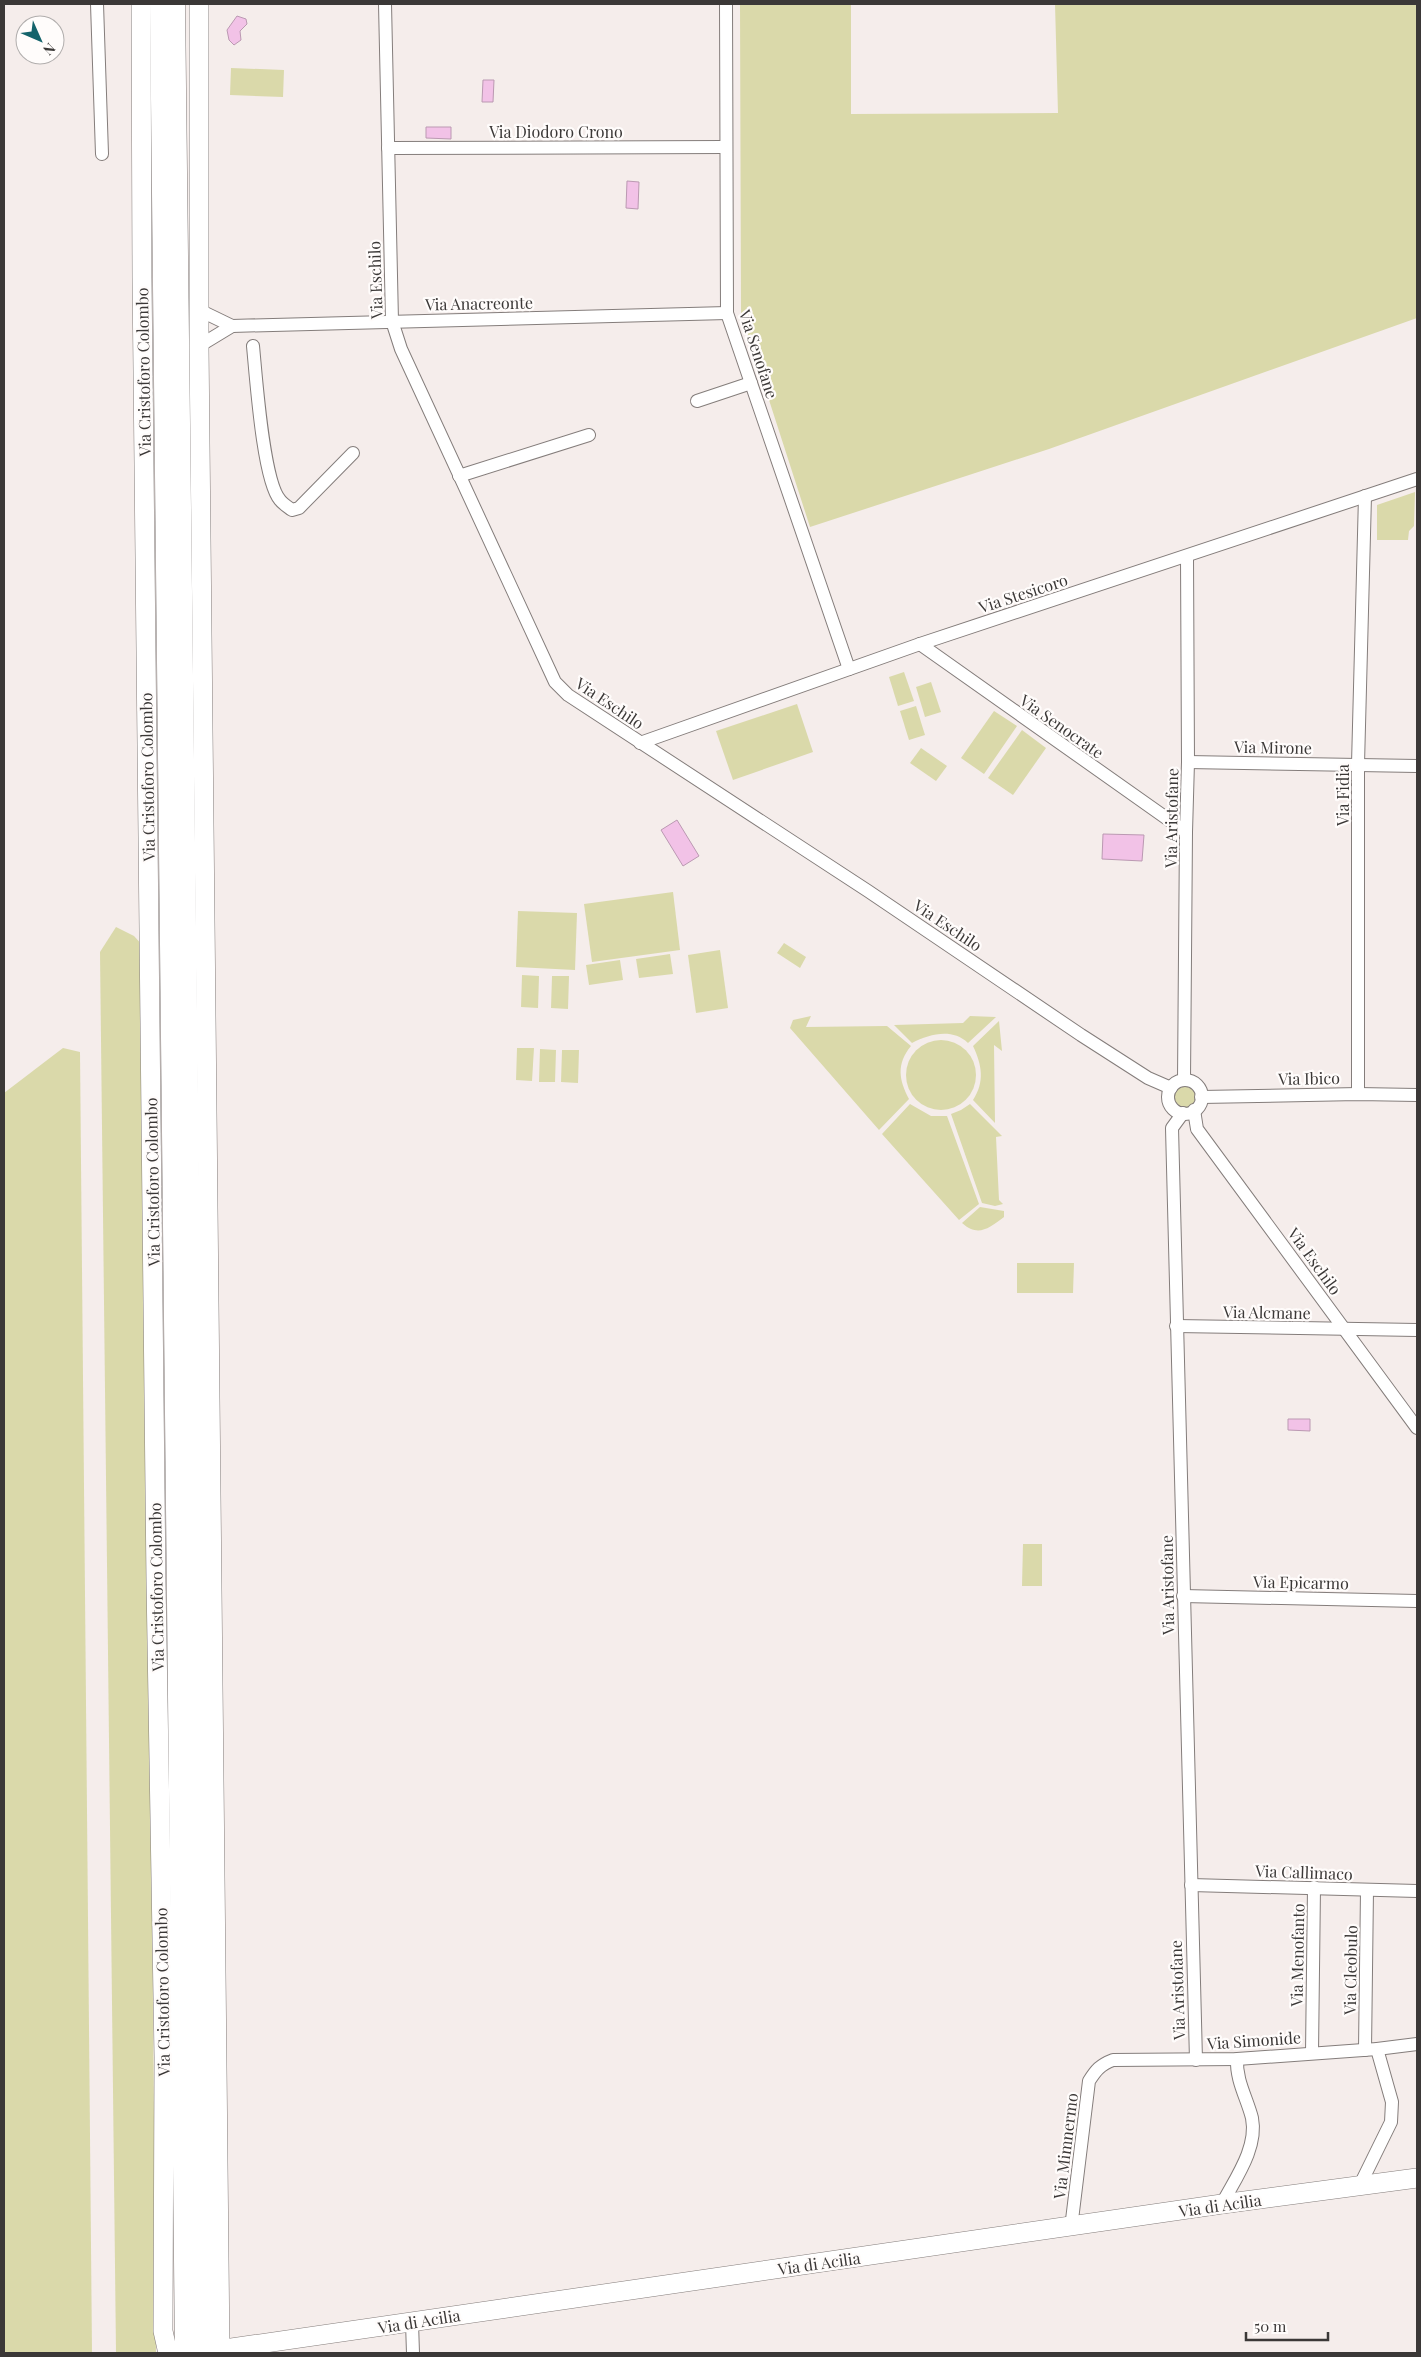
<svg xmlns="http://www.w3.org/2000/svg" width="1421" height="2357" font-family="'Playfair Display',serif">
<rect width="100%" height="100%" fill="#f5edeb"/>
<!-- green -->
<g fill="#dad9aa">
<path d="M740,4h111v110l207,-1 -3,-109h362v314l-368,131 -239,78 -69,-214z"/>
<path d="M231,68l53,2 -1,27 -53,-2z"/>
<path d="M1415,492l-1,34 -5,5 -1,9h-31v-35z"/>
<path d="M904,672l10,29 -16,5 -9,-29z"/>
<path d="M931,682l10,30 -16,5 -9,-30z"/>
<path d="M797,704l16,48 -80,28 -17,-49z"/>
<path d="M916,706l9,29 -16,5 -9,-29z"/>
<path d="M994,711l23,15 -33,48 -23,-16z"/>
<path d="M1022,730l24,18 -33,47 -25,-17z"/>
<path d="M921,748l26,18 -11,15 -26,-18z"/>
<path d="M673,892l7,58 -88,12 -8,-58z"/>
<path d="M518,911l59,2 -2,57 -59,-3z"/>
<path d="M116,927l18,9 10,11 12,1406h-40l-16,-1401z"/>
<path d="M784,943l22,14 -6,11 -23,-15z"/>
<path d="M720,950l8,58 -32,5 -8,-58z"/>
<path d="M670,954l3,20 -34,4 -3,-19z"/>
<path d="M620,960l3,20 -34,5 -3,-20z"/>
<path d="M522,975l17,1 -1,32 -17,-1z"/>
<path d="M552,976h17l-1,33 -17,-1z"/>
<path d="M811,1016l-5,11 81,-1 24,20c-15,18 -12,34 -2,53l-30,31 -89,-102 3,-8z"/>
<path d="M970,1016l26,1 -28,26c-16,-15 -38,-9 -56,0l-18,-18 69,-2z"/>
<path d="M999,1021l3,30 -8,-6 1,78 -22,-23c12,-18 9,-35 0,-54z"/>
<circle cx="941" cy="1075" r="35"/>
<path d="M63,1048l17,4 12,1301h-88v-1260z"/>
<path d="M517,1048h17l-2,33 -16,-1z"/>
<path d="M540,1049l16,1 -1,32h-16z"/>
<path d="M562,1050h17l-1,33 -17,-1z"/>
<circle cx="1184" cy="1096" r="12"/>
<path d="M910,1104l21,12h16l32,88 -20,16 -77,-86z"/>
<path d="M970,1104l32,32 -6,1 3,63 4,4 -8,2 -13,-3 -31,-89 10,-4z"/>
<path d="M980,1207l24,4v6c-16,12 -26,20 -42,6z"/>
<path d="M1017,1263h57l-1,30h-56z"/>
<path d="M1023,1544h19v42h-20z"/>
</g>
<!-- water -->
<g fill="#f2c2e7" stroke="#bb99b2">
<path d="M237,16l9,3 1,5 -7,7 1,9 -7,5 -5,-5 -2,-10z"/>
<path d="M483,80h11l-1,22h-11z"/>
<path d="M426,127h25v12l-25,-1z"/>
<path d="M627,181l12,1 -1,27 -12,-1z"/>
<path d="M677,820l22,36 -16,10 -22,-36z"/>
<path d="M1103,834l41,1 -2,26 -40,-2z"/>
<path d="M1288,1419h22v12l-22,-1z"/>
</g>
<g fill="none" stroke-linecap="round" stroke-linejoin="round">
<defs>
<g id="street">
<path d="M97,4l5,150"/>
<path d="M385,4l7,317 9,28 154,333 13,13 300,196 213,144 67,43 23,10"/>
<path d="M726,4l1,309 122,356"/>
<path d="M388,148l337,-1"/>
<path d="M199,310l33,16 495,-13"/>
<path d="M199,346l33,-20"/>
<path d="M253,346c3,30 10,135 27,154 3,4 8,7 12,10l7,-2 54,-55"/>
<path d="M697,401l54,-18"/>
<path d="M459,476l130,-41"/>
<path d="M920,644l266,188"/>
<path d="M640,743l280,-99 497,-165"/>
<path d="M1188,762l229,4"/>
<path d="M1184,1080l2,-248 2,-70 -1,-205"/>
<circle cx="1185" cy="1097" r="17"/>
<path d="M1358,1094v-330l7,-268"/>
<path d="M1201,1097l157,-3 59,1"/>
<path d="M1194,1110l3,19 220,299"/>
<path d="M1183,1113l-11,15 24,932"/>
<path d="M1176,1326l241,4"/>
<path d="M1183,1596l234,5"/>
<path d="M1191,1885l226,6"/>
<path d="M1365,2050l2,-160"/>
<path d="M1312,2053l2,-166"/>
<path d="M1359,2187l32,-65 1,-20 -15,-53"/>
<path d="M1222,2204c13,-25 36,-56 30,-86 -5,-20 -16,-37 -15,-59"/>
<path d="M1071,2228l18,-147c7,-11 11,-16 24,-21l124,-1 140,-10 40,-5"/>
<path d="M412,2323l1,30"/>
</g>
<g id="secondary">
<path d="M141,4l1,274 14,1304 8,475 -1,274 4,18 10,4"/>
<path d="M199,4v342l21,2007"/>
<path d="M211,2351l1011,-147 195,-26"/>
</g>
<g id="primary">
<path d="M160,4l25,2349"/>
<path d="M175,4l28,2349"/>
<path d="M222,2350v3"/>
</g>
</defs>
<!-- street casing -->
<use href="#street" stroke="#847d7b" stroke-width="14"/>
<!-- secondary casing -->
<use href="#secondary" stroke="#847d7b" stroke-width="20"/>
<!-- primary casing -->
<use href="#primary" stroke="#847d7b" stroke-width="21"/>
<!-- street -->
<use href="#street" stroke="#fff" stroke-width="12"/>
<!-- secondary -->
<use href="#secondary" stroke="#fff" stroke-width="19"/>
<!-- primary -->
<use href="#primary" stroke="#fff" stroke-width="20"/>
</g>
<g text-anchor="middle" dominant-baseline="central" stroke-width="4.5" stroke-linejoin="round" paint-order="stroke">
<!-- street labels -->
<g font-size="16" fill="#3b3837" stroke="#fffcfb">
<text x="556" y="131">Via Diodoro Crono</text>
<text transform="translate(375 280) rotate(-92)">Via Eschilo</text>
<text transform="translate(479 303) rotate(-1)">Via Anacreonte</text>
<text transform="translate(759 354) rotate(72)">Via Senofane</text>
<text transform="translate(143 372) rotate(-91)">Via Cristoforo Colombo</text>
<text transform="translate(1023 593) rotate(-18)">Via Stesicoro</text>
<text transform="translate(610 703) rotate(34)">Via Eschilo</text>
<text transform="translate(1062 726) rotate(35)">Via Senocrate</text>
<text transform="translate(1273 747) rotate(1)">Via Mirone</text>
<text transform="translate(147 777) rotate(-91)">Via Cristoforo Colombo</text>
<text transform="translate(1342 795) rotate(-90)">Via Fidia</text>
<text transform="translate(1171 818) rotate(-89)">Via Aristofane</text>
<text transform="translate(948 925) rotate(34)">Via Eschilo</text>
<text transform="translate(1309 1078) rotate(-1)">Via Ibico</text>
<text transform="translate(152 1182) rotate(-91)">Via Cristoforo Colombo</text>
<text transform="translate(1315 1261) rotate(54)">Via Eschilo</text>
<text transform="translate(1267 1312) rotate(1)">Via Alcmane</text>
<text transform="translate(1301 1582) rotate(1)">Via Epicarmo</text>
<text transform="translate(1167 1585) rotate(-91)">Via Aristofane</text>
<text transform="translate(156 1587) rotate(-91)">Via Cristoforo Colombo</text>
<text transform="translate(1304 1872) rotate(2)">Via Callimaco</text>
<text transform="translate(1297 1955) rotate(-89)">Via Menofanto</text>
<text transform="translate(1350 1970) rotate(-89)">Via Cleobulo</text>
<text transform="translate(1177 1990) rotate(-92)">Via Aristofane</text>
<text transform="translate(162 1992) rotate(-91)">Via Cristoforo Colombo</text>
<text transform="translate(1254 2040) rotate(-4)">Via Simonide</text>
<text transform="translate(1065 2146) rotate(-83)">Via Mimnermo</text>
<text transform="translate(1220 2205) rotate(-8)">Via di Acilia</text>
<text transform="translate(819 2263) rotate(-8)">Via di Acilia</text>
<text transform="translate(419 2321) rotate(-9)">Via di Acilia</text>
</g>
</g>
<!-- border -->
<rect width="1421" height="2357" fill="none" stroke="#3b3837" stroke-width="10"/>
<!-- north arrow -->
<g transform="translate(40 40) rotate(135)"><circle r="24" fill="#fffcfb" stroke="#b1aead"/>
<path d="M0-4L9 19L0 12L-9 19Z" fill="#14636b"/>
<text y="-8" font-size="14" font-weight="bold" text-anchor="middle" fill="#3b3837">N</text>
</g>
<!-- scale -->
<path d="M1246 2332v8h82v-8" fill="none" stroke="#3b3837" stroke-width="2.5"/>
<text x="1254" y="2332" font-size="15" fill="#3b3837" stroke="#fffcfb" stroke-width="4" paint-order="stroke">50 m</text>
</svg>
